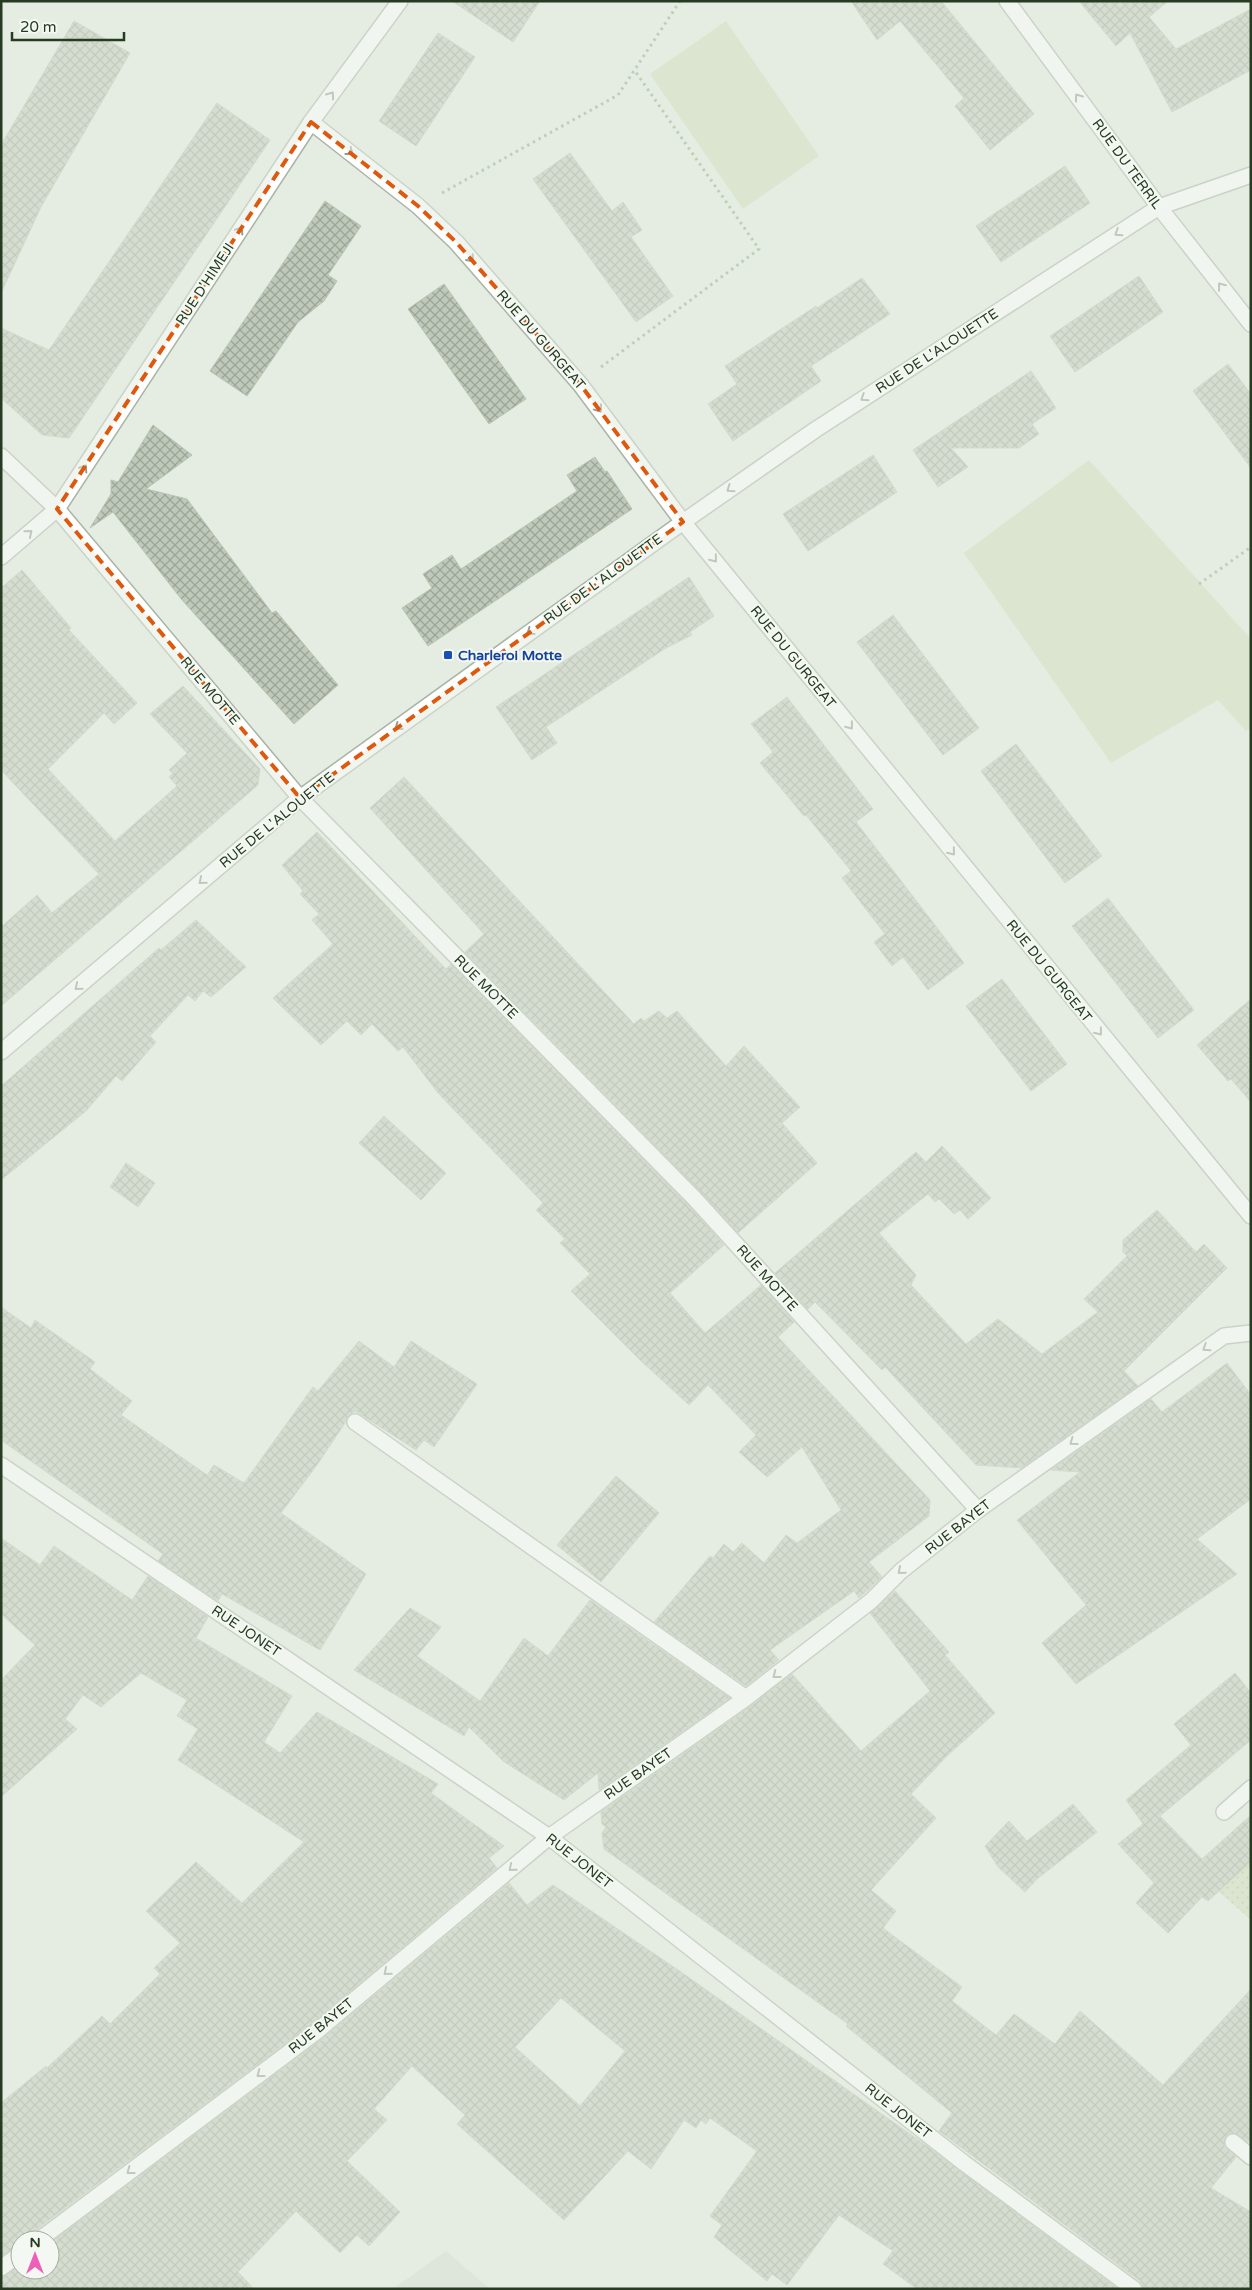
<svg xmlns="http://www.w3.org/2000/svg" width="1252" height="2290" font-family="'Varela Round',sans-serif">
<defs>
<pattern id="grass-dots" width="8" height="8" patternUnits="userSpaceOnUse" patternTransform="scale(1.25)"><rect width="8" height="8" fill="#cfdcbb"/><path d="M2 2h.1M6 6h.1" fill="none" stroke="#b2bea0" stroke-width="1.8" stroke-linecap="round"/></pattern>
<pattern id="building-cross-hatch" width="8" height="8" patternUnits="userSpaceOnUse" patternTransform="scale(1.25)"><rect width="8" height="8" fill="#bfc9ba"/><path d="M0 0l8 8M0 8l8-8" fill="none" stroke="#9ba497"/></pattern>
</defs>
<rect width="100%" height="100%" fill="#e5ece2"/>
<!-- built -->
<path fill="#d4dbd0" d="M446,2251l44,38h-97z"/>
<!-- grass -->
<path fill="url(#grass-dots)" d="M1251,1862v58l-33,-29z"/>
<!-- park -->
<g fill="#cfdcbb">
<path d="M726,21l93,135 -76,53 -93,-135z"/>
<path d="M1089,460l162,179v89l-5,3 -28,-31 -107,63 -147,-210z"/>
</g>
<!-- building -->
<g fill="url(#building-cross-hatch)" stroke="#b9c5b4" fill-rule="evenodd">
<path d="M452,1h88l-27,41z"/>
<path d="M851,1h90l93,113 -44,36 -35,-44 9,-8 -64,-77 -23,19z"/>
<path d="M1079,1h89l-19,16 27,32 75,-40v61l-79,42 -42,-79 -14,13z"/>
<path d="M74,21l56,32 -89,154 -40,86v-148z"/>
<path d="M438,33l37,24 -59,89 -37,-25z"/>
<path d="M217,103l53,37 -201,298 -27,-3 -41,-37v-70l48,22z"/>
<path d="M570,153l42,58 11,-9 19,28 -11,7 42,59 -37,26 -103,-143z"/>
<path d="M1065,166l25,37 -89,59 -25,-36z"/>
<path d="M325,201l36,25 -33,49 9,6 -13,20 -26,21 -51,74 -37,-25z"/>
<path d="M1139,276l24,36 -88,60 -25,-36z"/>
<path d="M862,278l28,36 -79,52 10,15 -88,60 -25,-37 29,-20 -12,-18 91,-60 1,2z"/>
<path d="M444,284l82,115 -37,25 -81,-115z"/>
<path d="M1228,364l23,30v74l-58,-77z"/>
<path d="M1031,371l25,37 -24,16 7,10 -20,14h-68l17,19 -30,20 -25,-37z"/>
<path d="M153,425l39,30 -46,34 41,10 85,114 4,-2 62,74 -44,39 -112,-124 -69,-88 -23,16 21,-34v-14l7,2z"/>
<path d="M873,455l24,37 -89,59 -25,-37z"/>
<path d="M595,457l10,15 2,-1 25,38 -204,137 -26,-38 30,-20 -9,-14 29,-19 9,14 30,-20 86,-58 -10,-16z"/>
<path d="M22,570l49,58 -2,2 68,73 -23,21 -10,-11 -56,56 67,72 62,-55 -8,-9 4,-4 -4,-3 18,-17 -37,-39 33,-28 77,83 -2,16 -257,221v-79l36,-32 15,18 47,-39 -98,-104v-182z"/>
<path d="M689,577l25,39 -24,16 2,3 -26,13 -120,79 11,16 -25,17 -36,-53z"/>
<path d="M893,615l86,113 -36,27 -86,-113z"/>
<path d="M787,697l86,112 -17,13 108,141 -36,27 -25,-33 -11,9 -18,-24 11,-8 -43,-56 9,-7 -45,-56 -2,1 -44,-53 13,-11 -22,-28z"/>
<path d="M1016,744l86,112 -37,27 -84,-112z"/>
<path d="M404,777l230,247 7,-6 3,3 15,-10 8,7 10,-7 49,55 18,-20 56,61 -18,16 35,40 -79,70 -36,-40 -237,-241 19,-18 -114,-126z"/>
<path d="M317,832l129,137 5,-5 237,241 36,40 -54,48 35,40 56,-48 33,37 -16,15 152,163 -1,16 -60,46 13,15 -23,21 -5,-7 -84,59 9,10 -33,26 -92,-64 56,-66 3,2 11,-14 9,8 9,-9 22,20 22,-28 11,8 44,-33 -39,-63 -35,30 -28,-25 17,-17 -48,-50 -19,20 -50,-46 -68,-68 19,-17 -30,-31 5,-4 -29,-29 7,-7 -105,-110 -35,-46 -5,4 -26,-27 -11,11 -14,-14 -26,24 -48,-47 60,-54 -21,-24 7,-6 -19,-20 3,-3 -21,-26z"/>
<path d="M1108,898l86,112 -36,28 -86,-112z"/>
<path d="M196,920l50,47 -35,30 -8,-6 -8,10 -7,-6 -38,41 6,6 -34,39 -6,-5 -30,35 -85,69v-94l158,-138 2,2z"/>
<path d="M1002,979l65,85 -36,27 -65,-85z"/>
<path d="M1251,999v103l-20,-23 -3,2 -31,-36z"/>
<path d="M384,1116l62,57 -25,27 -62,-57z"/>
<path d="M942,1146l49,52 -23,21 -8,-9 -6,4 -15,-15 -4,3 -7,-8 -49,39 37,42 -5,10 55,59 32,-25 44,35 56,-42 -14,-13 43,-43 -4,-4v-12l34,-30 39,42 8,-8 23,24 -103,103 14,15 -117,82 -45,-3 -91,-98 -3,3 -67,-68 -7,7 -33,-36 141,-121 10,10z"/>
<path d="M126,1163l29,20 -17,24 -28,-20z"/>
<path d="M1,1307l30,21 4,-8 60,42 -5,7 42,32 -11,14 86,60 7,-10 30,18 69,-96 5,4 41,-50 35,26 17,-26 66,43 -43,63 -10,-7 -8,10 -56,-36 -5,-3 -4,3 -34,51 -36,48 85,61 -46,76 -98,-56 -4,7 -60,-40 5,-7 -162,-114z"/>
<path d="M1227,1363l24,32v104l-54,40 40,35 -161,110 -34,-41 44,-38 -69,-85 63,-48 -29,-2 100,-71 11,13z"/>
<path d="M616,1476l43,37 -58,69 -44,-37z"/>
<path d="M1,1538l39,27 14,-19 78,54 16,-24 60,41 -12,21 96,58 -28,46 16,11 37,-41 121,72 -7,9 73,53 -15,12 8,10 -187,157 -277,207 -3,8h-10v5l-19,11v-153l45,-37 1,2 55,-52 8,8 50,-50 -6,-6 26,-25 -34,-32 50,-49 46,41 62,-61 -126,-82 20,-31 -21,-13 10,-16 -46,-27 -40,34 -18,-12 -18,24 12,10 -76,68v-117l34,-35 -34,-31z"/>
<path d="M895,1591l54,61 -4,3 50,58 -47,42 -37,39 25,24 -65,72 25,21 -13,17 79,59 -10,14 44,34 18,-21 41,30 25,-33 83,74 88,-96v149l-3,4 -14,-9 -8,3 -2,10 12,11 -25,31 40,24v77h-108l-3,-8 -201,-150 13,-18 -106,-87 2,-2 -244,-175 -2,-16 4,-6 -4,-3 -1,-12 151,-107 40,-31 69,77 69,-60 -60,-78z"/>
<path d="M590,1600l140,98 -131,92 -1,-17 -34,27 -61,-39 -34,-34 -5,9 -110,-66 56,-62 31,19 -24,29 63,45 44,-63 24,18z"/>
<path d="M1235,1673l16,20v47l-91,76 42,43 49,-44v47l-43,39 -6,-4 -34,36 -32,-30 18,-20 -36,-39 25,-20 -17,-24 65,-55 -17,-21z"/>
<path d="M1073,1804l24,28 -60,47 -12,13 -27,-25 -13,-21 24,-25 18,20z"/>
<path d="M509,1883l18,22 26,-20 128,87 246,174 191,143h-201l-34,-25 10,-13 -54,-36 -52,70 -15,-11 -5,7 -53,-44 8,-12 -12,-9 47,-65 -47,-33 -4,6 -5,-4 -5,8 -12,-8 -33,49 -23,-18 -64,69 -107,-96 8,-9 -53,-49 -38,43 13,11 -40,41 53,51 -31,34 -12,-11 -17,18 -44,-42 -58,61 16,17h-253v-12l19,-11v4h30v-27l272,-204zM561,1998l64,53 -45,55 -65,-59z"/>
</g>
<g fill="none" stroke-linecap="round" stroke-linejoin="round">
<defs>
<g id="minor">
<path d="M1007,1l152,206 92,117"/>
<path d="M311,122l107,84 38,36 124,142 103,138 568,694"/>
<path d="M1,456l56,53 243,289 395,401 283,311"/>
<path d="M1,557l56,-48 254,-387 89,-121"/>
<path d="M1,1052l299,-254 383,-276 132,-92 344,-223 92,-32"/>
<path d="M355,1422l391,276"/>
<path d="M1,1465l548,372 415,326 170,126"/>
<path d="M1224,1812l27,-24"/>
<path d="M1233,2142l18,15"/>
<path d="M39,2240l277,-208 233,-195 197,-139 125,-97 30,-30 77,-61 246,-174 27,-3"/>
<path d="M1,2268l19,-14"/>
</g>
</defs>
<!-- minor casing -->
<use href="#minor" stroke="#a8b4a5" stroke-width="18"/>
<!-- path -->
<g stroke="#8cae83" stroke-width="3" stroke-dasharray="2.5 4" stroke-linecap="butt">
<path d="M442,193l176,-98 62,-94"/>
<path d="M601,367l158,-118 -124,-178"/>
<path d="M1199,584l52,-37"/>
</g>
<!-- minor -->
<use href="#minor" stroke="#fff" stroke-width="15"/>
</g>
<!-- one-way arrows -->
<defs><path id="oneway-chevron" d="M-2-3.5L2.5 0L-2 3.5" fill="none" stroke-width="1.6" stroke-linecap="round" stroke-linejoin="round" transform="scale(1.25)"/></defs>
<g stroke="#929e90">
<use href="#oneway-chevron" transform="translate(331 95) rotate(-54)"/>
<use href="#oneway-chevron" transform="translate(1078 97) rotate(-126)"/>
<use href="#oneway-chevron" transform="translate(350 152) rotate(38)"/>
<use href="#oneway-chevron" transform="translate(240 230) rotate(-57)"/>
<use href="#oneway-chevron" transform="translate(1118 233) rotate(147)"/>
<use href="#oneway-chevron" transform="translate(471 259) rotate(49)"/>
<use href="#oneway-chevron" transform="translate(1221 286) rotate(-128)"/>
<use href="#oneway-chevron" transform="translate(864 398) rotate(147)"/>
<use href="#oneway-chevron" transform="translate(599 409) rotate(53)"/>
<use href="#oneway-chevron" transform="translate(84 468) rotate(-57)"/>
<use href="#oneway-chevron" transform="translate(730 489) rotate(145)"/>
<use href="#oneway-chevron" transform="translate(29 533) rotate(-40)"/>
<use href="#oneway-chevron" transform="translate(714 559) rotate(51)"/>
<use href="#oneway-chevron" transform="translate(530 632) rotate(144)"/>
<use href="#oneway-chevron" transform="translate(850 726) rotate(51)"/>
<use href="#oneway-chevron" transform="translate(398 727) rotate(144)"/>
<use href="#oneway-chevron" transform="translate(952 852) rotate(51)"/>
<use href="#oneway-chevron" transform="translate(202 881) rotate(140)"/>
<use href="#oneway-chevron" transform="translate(78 987) rotate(140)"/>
<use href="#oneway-chevron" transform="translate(1099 1032) rotate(51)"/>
<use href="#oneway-chevron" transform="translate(1206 1348) rotate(147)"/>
<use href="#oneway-chevron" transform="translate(1073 1442) rotate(144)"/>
<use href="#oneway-chevron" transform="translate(901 1571) rotate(139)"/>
<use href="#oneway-chevron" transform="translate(776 1675) rotate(142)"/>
<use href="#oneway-chevron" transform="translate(512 1868) rotate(140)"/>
<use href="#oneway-chevron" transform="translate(387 1972) rotate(140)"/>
<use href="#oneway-chevron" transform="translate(260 2074) rotate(143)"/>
<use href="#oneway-chevron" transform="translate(130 2171) rotate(143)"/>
</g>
<!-- marked area -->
<path d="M0 0H1252V2290H0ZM311,122l107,84 38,36 124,142 103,138 -383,276 -243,-289z" fill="#e5ece2" fill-opacity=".55" fill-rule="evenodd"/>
<path fill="none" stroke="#de580d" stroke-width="4" stroke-dasharray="10 6" stroke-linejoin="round" d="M311,122l107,84 38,36 124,142 103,138 -383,276 -243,-289z"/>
<!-- markers -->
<rect fill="#1a4fb4" stroke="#f4f8f2" stroke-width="2" x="443" y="650" width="10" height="10" rx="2.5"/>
<g text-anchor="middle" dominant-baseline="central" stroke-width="4" stroke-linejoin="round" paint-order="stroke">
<!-- street labels -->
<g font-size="14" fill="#263c22" stroke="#f4f8f2">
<text transform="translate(1127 164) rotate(54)">RUE DU TERRIL</text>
<text transform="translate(205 284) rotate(-57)">RUE D'HIMEJI</text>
<text transform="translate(541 340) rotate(49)">RUE DU GURGEAT</text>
<text transform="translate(937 351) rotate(-33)">RUE DE L'ALOUETTE</text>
<text transform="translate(603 579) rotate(-36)">RUE DE L'ALOUETTE</text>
<text transform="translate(793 657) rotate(51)">RUE DU GURGEAT</text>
<text transform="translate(210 691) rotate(50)">RUE MOTTE</text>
<text transform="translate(277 820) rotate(-39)">RUE DE L'ALOUETTE</text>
<text transform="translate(1049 971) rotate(51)">RUE DU GURGEAT</text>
<text transform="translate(486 987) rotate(45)">RUE MOTTE</text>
<text transform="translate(767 1278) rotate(48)">RUE MOTTE</text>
<text transform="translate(958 1527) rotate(-38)">RUE BAYET</text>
<text transform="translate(246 1631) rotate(34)">RUE JONET</text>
<text transform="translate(638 1774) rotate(-35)">RUE BAYET</text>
<text transform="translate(579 1861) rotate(38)">RUE JONET</text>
<text transform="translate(321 2026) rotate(-39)">RUE BAYET</text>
<text transform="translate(898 2111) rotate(38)">RUE JONET</text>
</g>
<!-- transit labels -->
<g font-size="14" font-weight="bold" fill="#164399" stroke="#f4f8f2" text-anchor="start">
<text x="458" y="655">Charleroi Motte</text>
</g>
</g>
<!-- border -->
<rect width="1252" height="2290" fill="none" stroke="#263c22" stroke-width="5"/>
<!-- north arrow -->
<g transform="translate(35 2255)"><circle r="24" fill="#f4f8f2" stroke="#a2ad9f"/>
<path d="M0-4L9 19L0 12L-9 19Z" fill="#ed5fb9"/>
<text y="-8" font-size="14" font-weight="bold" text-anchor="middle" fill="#263c22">N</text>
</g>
<!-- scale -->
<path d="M12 32v8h112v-8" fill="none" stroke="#263c22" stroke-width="2.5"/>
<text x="20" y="32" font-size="15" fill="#263c22" stroke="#f4f8f2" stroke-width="4" paint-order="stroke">20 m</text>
</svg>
